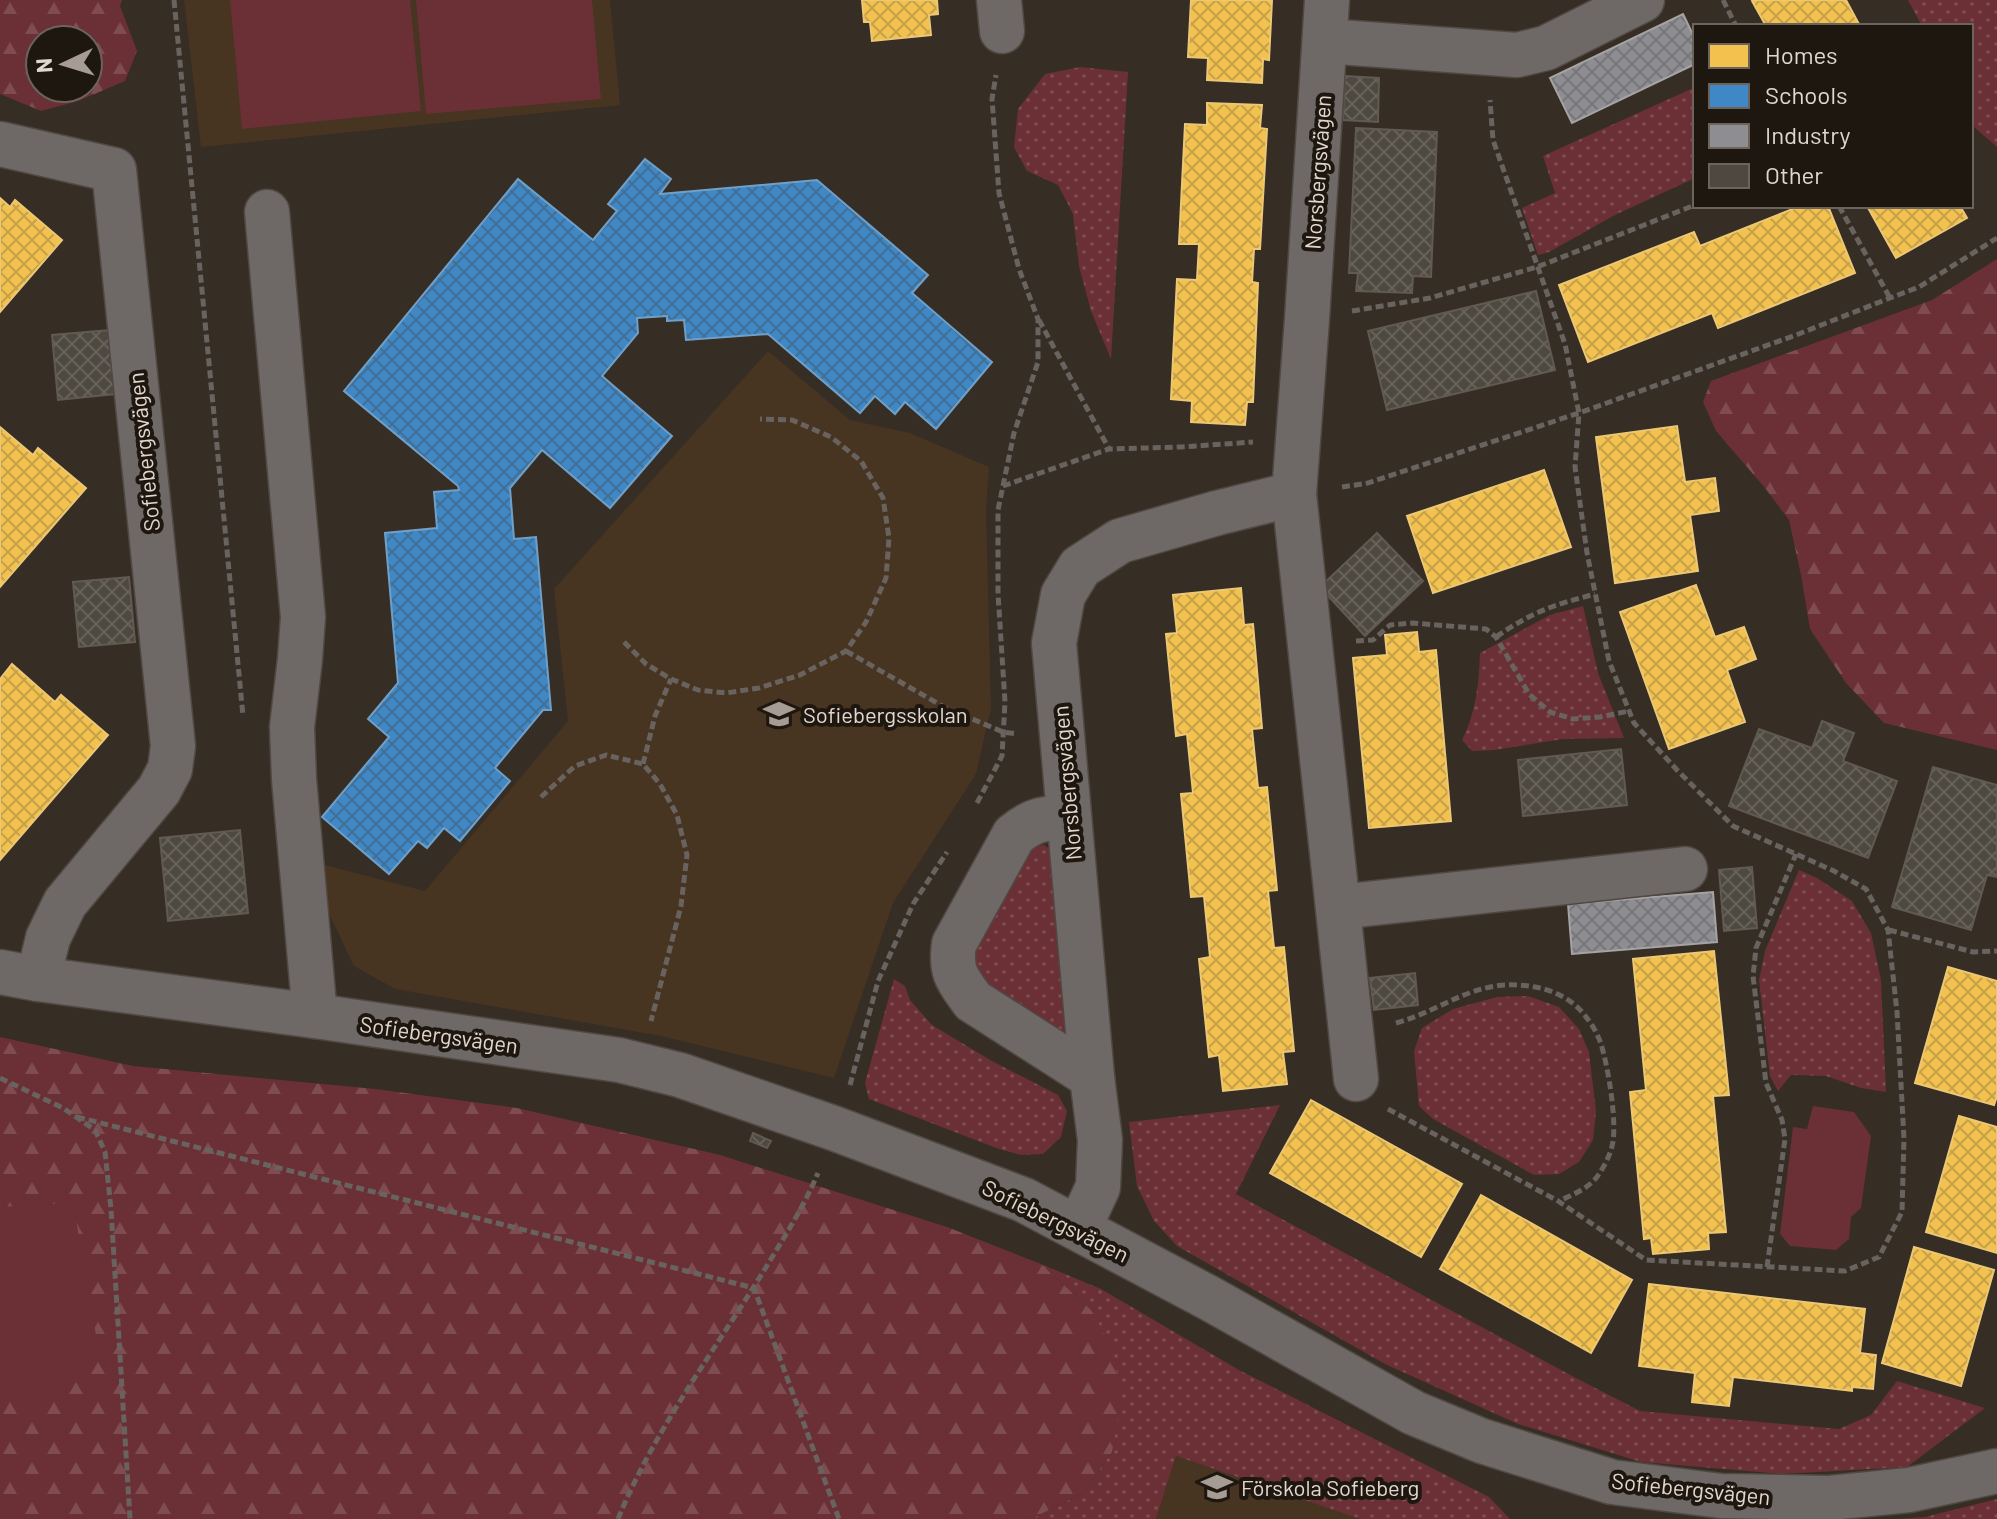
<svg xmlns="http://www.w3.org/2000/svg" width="1997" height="1519" font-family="Barlow,sans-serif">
<defs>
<pattern id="grass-dots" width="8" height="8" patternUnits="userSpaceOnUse" patternTransform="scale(2)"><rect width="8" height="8" fill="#6a3035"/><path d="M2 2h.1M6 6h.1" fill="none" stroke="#7f4d51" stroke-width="1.8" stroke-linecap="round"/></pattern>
<pattern id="forest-firs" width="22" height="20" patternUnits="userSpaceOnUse" patternTransform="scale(2)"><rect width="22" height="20" fill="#6a3035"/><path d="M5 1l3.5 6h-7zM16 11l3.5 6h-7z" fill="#7f4d51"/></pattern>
<pattern id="homes-cross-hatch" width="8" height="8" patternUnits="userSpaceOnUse" patternTransform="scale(2)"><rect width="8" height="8" fill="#f2c14e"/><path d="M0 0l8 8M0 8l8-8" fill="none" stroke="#c6a14a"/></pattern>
<pattern id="schools-cross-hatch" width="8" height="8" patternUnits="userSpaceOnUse" patternTransform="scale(2)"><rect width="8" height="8" fill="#3f88c5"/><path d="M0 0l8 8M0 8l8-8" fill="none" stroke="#416f96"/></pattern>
<pattern id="industry-cross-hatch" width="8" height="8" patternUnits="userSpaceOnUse" patternTransform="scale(2)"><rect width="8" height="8" fill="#8d8d92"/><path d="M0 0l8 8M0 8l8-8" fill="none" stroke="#777679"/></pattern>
<pattern id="building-cross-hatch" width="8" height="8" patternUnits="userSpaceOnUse" patternTransform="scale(2)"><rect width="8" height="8" fill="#4d4840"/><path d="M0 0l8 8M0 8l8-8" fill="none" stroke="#66625a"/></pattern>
</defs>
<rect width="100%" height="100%" fill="#362d25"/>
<!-- built -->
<g fill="#473421">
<path d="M184,0h426l10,105 -419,42z"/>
<path d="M768,351l82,69 60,13 79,34 -3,43 5,198 -15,66 -83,129 -59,175 -173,-42 -266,-47 -41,-23 -25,-52 -8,-50 104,27 143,-170 -14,-132z"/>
<path d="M1176,1456l184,63h-204z"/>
</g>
<!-- grass -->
<g fill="url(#grass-dots)">
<path d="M1908,0h89v147l-22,-19 -4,-8v-94h-49z"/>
<path d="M1080,67l48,5 -17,287 -20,-48 -12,-45 -6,-52 -15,-29 -31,-14 -13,-24 4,-38 27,-35z"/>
<path d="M1695,88v90l-80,37 -66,37 -11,3 -16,-47 33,-15 -12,-37 148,-67z"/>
<path d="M1583,606l15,67 26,65 -61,1 -69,11 -22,1 -10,-11c14,-27 17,-57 18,-87l70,-38z"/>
<path d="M1044,845l6,4 20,184 -16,1 -70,-52 -11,-15 -1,-20 60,-100z"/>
<path d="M1799,870l18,8 35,23 19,32 10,47 5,112 -25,-4 -35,-12 -35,-1 -13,16 -8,-15 -11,-96 6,-29z"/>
<path d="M894,979l11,7 5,14 22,25 60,36 66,34 9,16 -6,26 -18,17 -22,1 -22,-6 -130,-50 -4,-16z"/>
<path d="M1528,996l31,11 20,22 10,23 7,59 -3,29 -14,22 -20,12 -25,1 -101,-56 -14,-13 -5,-55 8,-23 31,-19 44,-12z"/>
<path d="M1280,1105l-44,89 338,183 66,34 199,18 32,-14 26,-34 88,27 -78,59 -125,7 -141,-12 -123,-38 -133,-60 -208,-118 -23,-25 -17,-35 -8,-64z"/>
<path d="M1041,1264l60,25 138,81 250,127 21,22h-150l-184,-63 -20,63h-125l52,-26 29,-41 -21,-142z"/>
<path d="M1997,1499v20h-99l27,-2z"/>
</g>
<!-- forest -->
<g fill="url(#forest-firs)" fill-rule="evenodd">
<path d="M0,0h122l-2,6 17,45 -12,30 -47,20 -37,10 -41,-17zM40,40h48v48h-48z"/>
<path d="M1997,259v491l-113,-27 -38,-40 -36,-54 -9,-54 -12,-55 -24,-32 -49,-57 -13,-29 8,-21 221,-81z"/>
<path d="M0,1037l133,29 242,23 142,19 203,47 227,72 94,37 50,46 22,38 8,52 -9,52 -29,41 -52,26h-1031z"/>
</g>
<!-- park -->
<g fill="#6a3035">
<path d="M230,0h180l11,111 -179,18z"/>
<path d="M416,0h176l9,99 -175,15z"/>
<path d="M1813,1106l41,6 17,24 -10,72 -10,9 -2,22 -13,11 -46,-4 -10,-12 13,-107 14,2z"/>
<path d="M73,1203l26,150 -45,42 -54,6v-194z"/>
</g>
<!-- homes -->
<g fill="url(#homes-cross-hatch)" stroke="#edc874" stroke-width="2">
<path d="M862,0h75l1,14 -9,1 2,20 -59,6 -2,-19h-6z"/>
<path d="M1191,0h81l-3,60 -6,-1 -1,24 -55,-3 1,-22 -20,-1z"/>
<path d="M1754,0h92l14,26h-94l-14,-25z"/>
<path d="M1207,103l55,2 -2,23 7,1 -7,120h-6l-2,33 6,1 -5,119h-6l-2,23 -54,-3 1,-21 -21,-2 6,-120 20,1 2,-36h-20l6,-120 22,1z"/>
<path d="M0,198l10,9 5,-7 47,40 -62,72z"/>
<path d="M1800,206h28l27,67 -137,55 -6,-15 -124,49 -29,-77 135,-53 6,14z"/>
<path d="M1867,206h93l7,12 -71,40z"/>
<path d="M1677,426l8,56 30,-4 4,33 -29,4 8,56 -83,12 -19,-146z"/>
<path d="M0,427l33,28 5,-7 48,40 -86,99z"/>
<path d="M1544,470l27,77 -138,46 -26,-77z"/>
<path d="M1696,585l19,52 29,-10 12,32 -29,11 18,52 -76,27 -49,-137z"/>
<path d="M1241,588l3,37 9,-1 9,104 -10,1 6,59 9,-1 10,103 -9,1 6,57 10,-1 10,104 -11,1 4,32 -64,7 -4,-36 -10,2 -10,-98 11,-2 -6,-61 -13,1 -10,-103 12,-1 -6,-59 -11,2 -10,-102 11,-1 -4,-38z"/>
<path d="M1417,632l2,20 17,-2 15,171 -82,7 -16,-170 34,-3 -2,-20z"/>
<path d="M12,664l43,38 6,-7 47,40 -108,125v-181z"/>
<path d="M1714,951l15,144 -16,1 13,136 -18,1 1,16 -56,5 -2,-16 -7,1 -14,-147 16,-2 -13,-131z"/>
<path d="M1948,967l49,14v115l-3,9 -79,-22z"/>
<path d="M1311,1100l151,84 -41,73 -151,-84z"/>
<path d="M1959,1116l38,11v126l-71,-21z"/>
<path d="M1481,1195l151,85 -41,73 -151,-84z"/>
<path d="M1914,1247l80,23 -33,116 -79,-23z"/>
<path d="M1649,1284l216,25 -5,44 16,2 -3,34 -21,-2v4l-119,-14 -4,29 -37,-4 3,-29 -56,-7z"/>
</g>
<!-- schools -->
<path fill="url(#schools-cross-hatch)" stroke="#70a0c8" stroke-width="2" d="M645,159l26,20 -11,15 157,-14 111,95 -16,18 80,69 -56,67 -31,-27 -10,12 -20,-18 -15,17 -92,-79 -82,6 -2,-20 -17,1v-5l-30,2 1,15 -36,43 70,60 -62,72 -68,-58 -32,38 4,51 22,-2 15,173h-8l-48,58 15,13 -50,60 -16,-13 -17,20 -9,-7 -29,33 -67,-57 67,-80 -21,-18 30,-36 -13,-150 52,-5 -3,-36 25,-2 -1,-4 -114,-95 174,-212 75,61 24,-29 -9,-7z"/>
<!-- industry -->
<g fill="url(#industry-cross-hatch)" stroke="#a6a3a4" stroke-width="2">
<path d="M1683,14l12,25v25l-123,59 -22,-45z"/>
<path d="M1713,892l4,50 -145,12 -4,-50z"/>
</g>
<!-- building -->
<g fill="url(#building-cross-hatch)" stroke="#605a52" stroke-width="2">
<path d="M1345,76l34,2 -1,44 -35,-2z"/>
<path d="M1356,128l81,4 -6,145 -18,-1 -1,17 -56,-2 2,-18h-9z"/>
<path d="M1536,291l19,79 -168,40 -19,-79z"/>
<path d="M109,330l6,64 -57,6 -6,-65z"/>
<path d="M1377,533l46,48 -58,55 -45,-49z"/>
<path d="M129,577l6,65 -56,5 -6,-65z"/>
<path d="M1822,721l32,12 -11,28 54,20 -29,77 -139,-52 30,-77 53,19z"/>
<path d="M1621,749l6,56 -104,11 -5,-56z"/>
<path d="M1933,767l64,18v92l-10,-2 -16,55 -79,-23z"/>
<path d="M240,830l8,83 -80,8 -8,-83z"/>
<path d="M1752,867l5,61 -33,3 -5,-61z"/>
<path d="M1415,973l3,32 -44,5 -4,-32z"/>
<path d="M753,1133l18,8 -4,7 -17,-7z"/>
</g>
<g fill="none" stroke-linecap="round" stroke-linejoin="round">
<defs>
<g id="minor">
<path d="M999,0l3,31"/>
<path d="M1327,0l-20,319 -13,175 62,585"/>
<path d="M1325,41l192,14 29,-7 96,-48"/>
<path d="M0,144l114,26 59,576 -3,23 -11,21 -94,113 -17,35 -10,41"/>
<path d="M267,212l36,405 -3,42 -8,68 2,52 21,237"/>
<path d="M1069,817c-26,2 -34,1 -55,18l-60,109c-4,28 3,35 19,57l119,76"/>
<path d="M1339,907l346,-38"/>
<path d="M0,972l38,7 277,37 304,44 61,15 156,54 188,71 185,98 205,115 68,28 130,41 109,14 109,2 79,-8 88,-19"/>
<path d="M1079,1228l19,-41 2,-47 -8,-63 -38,-434 9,-48 17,-28 40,-26 97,-28 77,-19"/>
</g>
</defs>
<!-- minor casing -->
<use href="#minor" stroke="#504842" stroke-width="47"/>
<!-- path -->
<g stroke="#69635f" stroke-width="5" stroke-dasharray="8 4" stroke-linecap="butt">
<path d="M174,0l69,716"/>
<path d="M1723,0l13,26"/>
<path d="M1839,206l51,92"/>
<path d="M1352,311l78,-13 107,-31 158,-62"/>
<path d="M1039,320l70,129"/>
<path d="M1003,486l106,-37 72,-2 72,-5"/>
<path d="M1342,487l26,-4 211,-70 217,-78 94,-37 29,-11 78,-49"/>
<path d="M1496,637c36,-25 57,-32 99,-43"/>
<path d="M1356,641l17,-1 17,-15 23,-2 73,6 10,8 33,57 21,18 23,7 27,-2 29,-6"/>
<path d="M624,642l22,22 25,15 27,11 28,3 33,-5 41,-13 46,-24 20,-29 20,-44 3,-40 -6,-40 -22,-37 -30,-24 -39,-17 -32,-1"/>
<path d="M846,651l98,56 59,25 14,2"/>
<path d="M643,764l12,-48 16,-37"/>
<path d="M541,797l34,-31 31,-11 37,9 17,20 17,31 10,40 -6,51 -30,115"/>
<path d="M977,803l25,-47 3,-54 -7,-108v-84l16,-77 24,-71v-43l-19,-50 -20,-76 -7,-94 4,-24"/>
<path d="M1889,930l84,22 24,-1"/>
<path d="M1396,1023c51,-14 80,-47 139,-36 19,3 40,14 51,30 6,7 12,18 15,27 7,22 17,81 11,102 -2,9 -8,21 -13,28 -9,14 -25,20 -40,27"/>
<path d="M0,1078l63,30 32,22 10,22 6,57 19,310"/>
<path d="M850,1085l28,-104 35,-77 34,-52"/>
<path d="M1388,1109l170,92 88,59 199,11 34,-14 23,-45 2,-74 -7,-126 -9,-82 -22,-41 -32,-18 -101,-45 -56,-56 -43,-47 -25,-62 -22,-108 -12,-86 4,-54 -14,-69 -72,-204 -3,-40"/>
<path d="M77,1117l677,171 85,231"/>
<path d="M1767,1267l18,-128 -3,-19 -16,-37 -13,-107 3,-28 40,-94"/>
<path d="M618,1519c38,-93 101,-174 153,-260 17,-28 34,-55 47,-86"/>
</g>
<!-- minor -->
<use href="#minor" stroke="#6e6967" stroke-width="44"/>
</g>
<!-- icons -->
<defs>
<symbol id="school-bare" viewBox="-9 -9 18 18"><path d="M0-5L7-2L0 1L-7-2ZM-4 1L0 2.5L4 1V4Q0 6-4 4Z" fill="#a69c93" stroke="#1e1710" stroke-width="2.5" paint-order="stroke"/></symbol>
</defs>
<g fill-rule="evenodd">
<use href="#school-bare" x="757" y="692" width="44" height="44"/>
<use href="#school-bare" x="1195" y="1465" width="44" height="44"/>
</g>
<g text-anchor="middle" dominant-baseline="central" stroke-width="8" stroke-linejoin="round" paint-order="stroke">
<!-- street labels -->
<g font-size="22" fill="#e2d7ce" stroke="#1e1710">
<text transform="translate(1317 172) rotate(-86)">Norsbergsvägen</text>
<text transform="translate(143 452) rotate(-96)">Sofiebergsvägen</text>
<text transform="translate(1066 783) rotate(-95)">Norsbergsvägen</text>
<text transform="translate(439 1034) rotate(8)">Sofiebergsvägen</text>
<text transform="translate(1056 1220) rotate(26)">Sofiebergsvägen</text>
<text transform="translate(1691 1488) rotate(6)">Sofiebergsvägen</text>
</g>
<!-- poi labels -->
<g font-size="22" fill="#e2d7ce" stroke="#1e1710" text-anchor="start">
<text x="803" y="714">Sofiebergsskolan</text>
<text x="1241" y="1487">Förskola Sofieberg</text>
</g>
</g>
<!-- legend -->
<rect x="1693" y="24" width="280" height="184" fill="#1e1710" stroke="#6c645c" stroke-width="2"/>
<rect x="1709" y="44" width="40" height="24" fill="#f2c14e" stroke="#6c645c" stroke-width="2"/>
<text x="1765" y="64" font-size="24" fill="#e2d7ce">Homes</text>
<rect x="1709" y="84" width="40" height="24" fill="#3f88c5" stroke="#6c645c" stroke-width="2"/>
<text x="1765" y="104" font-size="24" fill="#e2d7ce">Schools</text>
<rect x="1709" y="124" width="40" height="24" fill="#8d8d92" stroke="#6c645c" stroke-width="2"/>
<text x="1765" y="144" font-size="24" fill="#e2d7ce">Industry</text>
<rect x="1709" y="164" width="40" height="24" fill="#4d4840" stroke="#6c645c" stroke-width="2"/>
<text x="1765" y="184" font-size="24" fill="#e2d7ce">Other</text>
<!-- north arrow -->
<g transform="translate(64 64) rotate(266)"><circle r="38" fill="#1e1710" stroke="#6c645c" stroke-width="2"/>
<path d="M0-6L14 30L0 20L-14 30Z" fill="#a69c93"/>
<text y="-12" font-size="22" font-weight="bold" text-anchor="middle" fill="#e2d7ce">N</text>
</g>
</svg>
